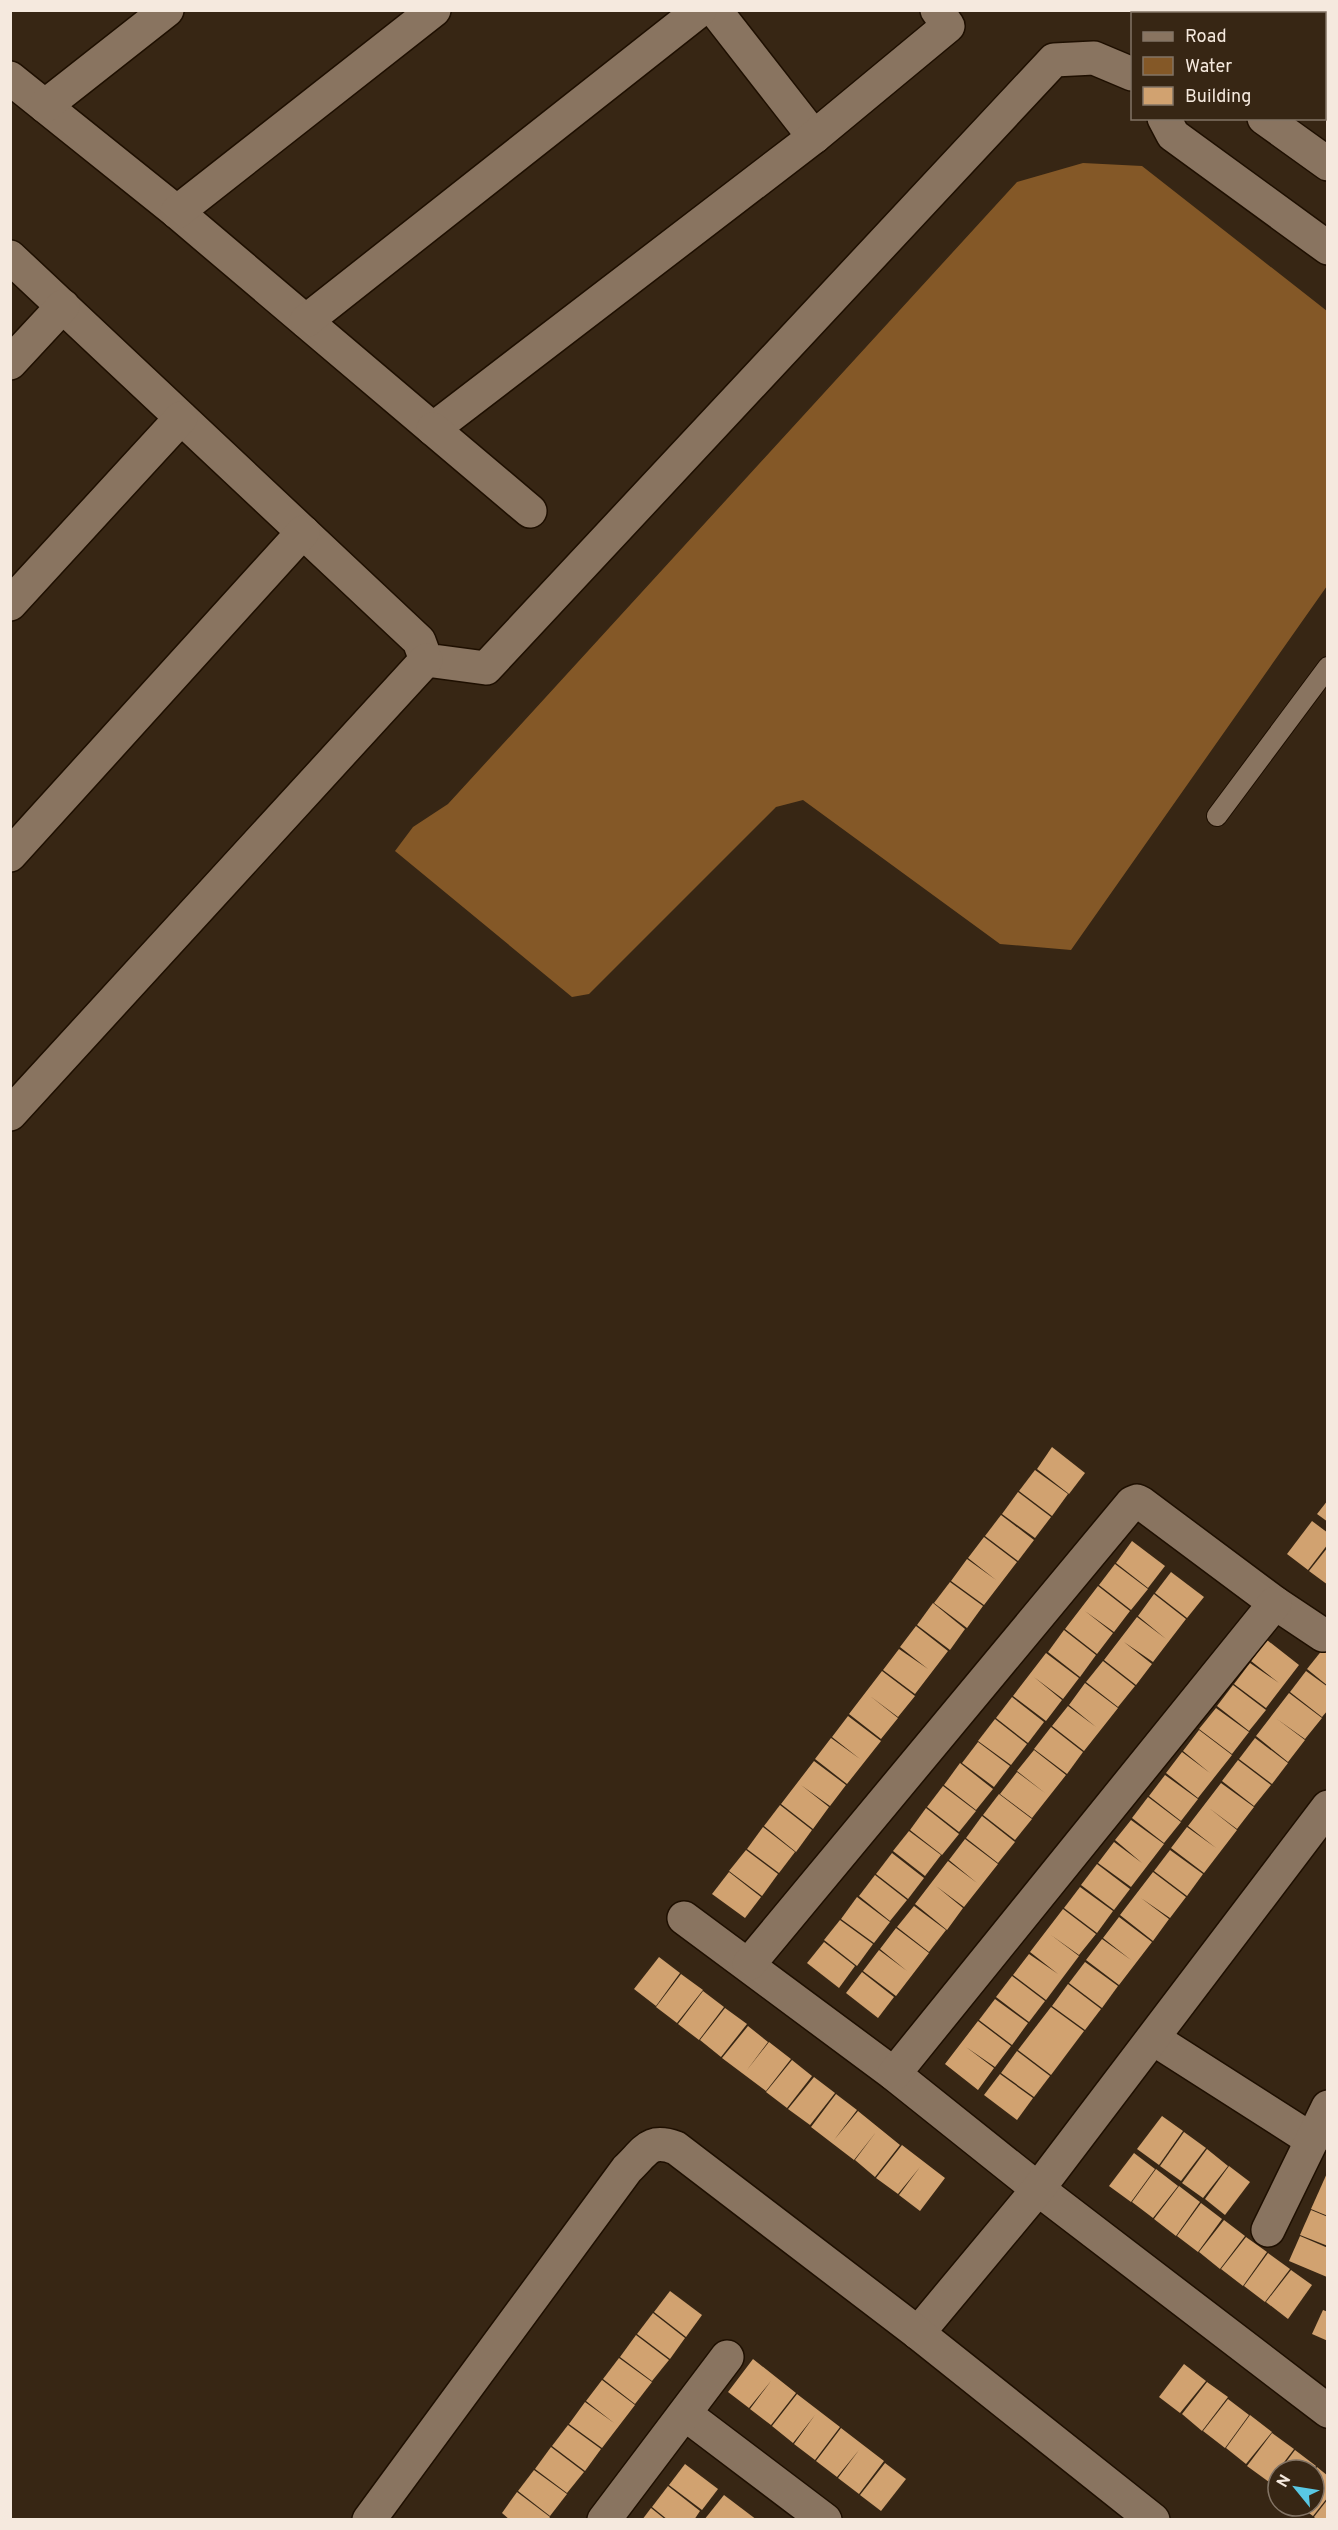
<svg xmlns="http://www.w3.org/2000/svg" width="1338" height="2530" font-family="Overpass,sans-serif">
<rect width="100%" height="100%" fill="#372614"/>
<!-- water -->
<path fill="#845827" d="M1083,163l59,3 185,145v275l-256,364 -71,-6 -197,-144 -27,7 -187,187 -17,3 -177,-146 18,-24 35,-23 569,-622z"/>
<!-- building -->
<g fill="#d1a270">
<path d="M1052,1447l33,26 -16,21 -32,-25z"/>
<path d="M1035,1470l33,24 -16,22 -33,-25z"/>
<path d="M1018,1492l33,25 -16,21 -33,-24z"/>
<path d="M1328,1500v22l-11,-8z"/>
<path d="M1001,1515l33,25 -16,21 -33,-25z"/>
<path d="M1312,1521l16,12v11l-20,26 -21,-16z"/>
<path d="M984,1537l33,25 -33,43 -33,-24 16,-22 29,21 -28,-22z"/>
<path d="M1132,1541l33,25 -17,22 -32,-25z"/>
<path d="M1328,1547v38l-19,-14z"/>
<path d="M1115,1564l33,25 -17,21 -32,-25z"/>
<path d="M1171,1572l33,25 -17,21 -32,-25z"/>
<path d="M950,1582l33,24 -16,22 -33,-25z"/>
<path d="M1098,1586l32,25 -16,21 -29,-21 28,22 -16,21 -32,-25z"/>
<path d="M1154,1594l32,25 -33,43 -29,-20 28,22 -16,21 -32,-25 33,-43 29,22 -28,-23z"/>
<path d="M933,1603l32,26 -15,21 -33,-25z"/>
<path d="M916,1626l32,25 -33,43 -32,-24 16,-21 29,20 -28,-22z"/>
<path d="M1064,1630l32,25 -16,22 -32,-25z"/>
<path d="M1267,1640l32,25 -33,43 -32,-24 16,-21 29,20 -28,-22z"/>
<path d="M1323,1649l5,3v34l-21,-17z"/>
<path d="M1046,1653l33,25 -16,21 -29,-22 28,23 -16,21 -33,-25z"/>
<path d="M1103,1661l32,25 -17,21 -32,-25z"/>
<path d="M882,1671l33,25 -17,21 -28,-21 28,22 -17,21 -32,-25z"/>
<path d="M1306,1671l22,16v23l-6,7 -32,-25z"/>
<path d="M1085,1683l33,25 -34,43 -32,-25 16,-20 28,21 -27,-22z"/>
<path d="M1233,1685l33,25 -17,21 -32,-25z"/>
<path d="M1289,1693l33,25 -17,21 -28,-20 28,21 -17,22 -32,-26z"/>
<path d="M1012,1697l32,25 -16,21 -32,-25z"/>
<path d="M1216,1708l33,24 -17,22 -33,-25z"/>
<path d="M848,1716l33,25 -34,43 -32,-25 16,-21 29,21 -28,-22z"/>
<path d="M995,1719l32,25 -16,21 -33,-24z"/>
<path d="M1051,1727l32,25 -16,22 -33,-25z"/>
<path d="M1199,1730l33,25 -34,43 -32,-25 16,-21 28,21 -27,-22z"/>
<path d="M1255,1738l33,25 -16,21 -33,-25z"/>
<path d="M978,1742l32,24 -16,21 -32,-24z"/>
<path d="M1034,1750l32,25 -34,43 -32,-24 17,-22 28,21 -28,-22z"/>
<path d="M1238,1760l33,25 -17,21 -32,-25z"/>
<path d="M814,1761l32,24 -16,21 -29,-21 28,22 -16,22 -32,-25z"/>
<path d="M960,1763l33,26 -17,21 -32,-25z"/>
<path d="M1165,1775l33,24 -17,22 -32,-25z"/>
<path d="M1221,1783l33,24 -17,22 -28,-21 28,22 -33,43 -33,-25 16,-21 29,21 -28,-22z"/>
<path d="M943,1786l33,25 -17,21 -32,-25z"/>
<path d="M999,1794l33,25 -17,21 -32,-25z"/>
<path d="M1148,1797l33,25 -17,21 -32,-25z"/>
<path d="M780,1805l32,25 -16,22 -32,-26z"/>
<path d="M926,1808l33,26 -17,21 -32,-25z"/>
<path d="M982,1816l33,26 -17,21 -32,-25z"/>
<path d="M1131,1820l33,24 -33,43 -33,-24 16,-21 28,21 -27,-23z"/>
<path d="M763,1827l32,25 -16,21 -32,-24z"/>
<path d="M909,1831l32,24 -16,21 -32,-25z"/>
<path d="M965,1839l33,25 -34,43 -28,-21 27,22 -16,22 -32,-26 33,-43 29,22 -28,-23z"/>
<path d="M746,1850l32,24 -16,22 -33,-25z"/>
<path d="M1170,1850l33,24 -16,22 -33,-25z"/>
<path d="M892,1853l32,25 -16,21 -32,-25z"/>
<path d="M1097,1864l33,25 -16,21 -33,-25z"/>
<path d="M729,1872l32,25 -16,21 -33,-24z"/>
<path d="M1153,1872l33,25 -16,21 -29,-20 28,21 -16,22 -33,-26z"/>
<path d="M875,1875l32,25 -17,21 -31,-25z"/>
<path d="M1080,1887l33,24 -16,22 -33,-25z"/>
<path d="M857,1897l33,25 -16,21 -33,-24z"/>
<path d="M914,1906l32,24 -17,22 -32,-25z"/>
<path d="M1063,1909l33,25 -17,21 -28,-20 28,21 -33,44 -33,-25 16,-21 29,20 -28,-22z"/>
<path d="M1119,1917l33,25 -33,43 -33,-25 16,-21 29,21 -28,-22z"/>
<path d="M840,1920l33,24 -16,22 -33,-26z"/>
<path d="M896,1928l33,25 -33,43 -33,-25 16,-21 28,21 -27,-22z"/>
<path d="M824,1942l31,24 -16,22 -32,-25z"/>
<path d="M659,1957l21,16 -24,33 -22,-17z"/>
<path d="M1085,1962l33,24 -16,22 -33,-25z"/>
<path d="M862,1972l32,25 -16,21 -32,-25z"/>
<path d="M681,1974l22,16 -26,33 -21,-16z"/>
<path d="M1012,1976l33,25 -16,21 -33,-25z"/>
<path d="M1068,1984l33,25 -16,21 -33,-24z"/>
<path d="M703,1991l21,16 -25,33 -21,-16z"/>
<path d="M995,1999l33,24 -16,22 -33,-25z"/>
<path d="M1051,2007l33,24 -33,44 -33,-25z"/>
<path d="M725,2008l22,16 -26,33 -21,-17z"/>
<path d="M978,2021l33,25 -16,21 -29,-20 28,21 -16,22 -33,-26z"/>
<path d="M748,2026l20,16 -21,28 22,-28 22,17 -25,32 -44,-33z"/>
<path d="M1017,2051l33,25 -16,21 -33,-24z"/>
<path d="M792,2060l20,16 -25,32 -21,-16z"/>
<path d="M1000,2074l33,24 -16,22 -33,-25z"/>
<path d="M814,2077l21,16 -25,32 -22,-16z"/>
<path d="M836,2094l21,16 -23,30 24,-29 42,34 -25,32 -20,-17 21,-28 -22,28 -43,-33z"/>
<path d="M1162,2116l21,15 -24,34 -22,-16z"/>
<path d="M1184,2132l22,16 -25,33 -21,-15z"/>
<path d="M902,2145l43,33 -25,33 -21,-16 21,-28 -22,27 -22,-16z"/>
<path d="M1207,2149l21,17 -25,32 -21,-15z"/>
<path d="M1134,2153l21,16 -24,33 -22,-16z"/>
<path d="M1229,2166l21,16 -25,33 -20,-16z"/>
<path d="M1156,2169l22,17 -25,32 -21,-16z"/>
<path d="M1328,2171v45l-17,-7z"/>
<path d="M1179,2186l21,16 -24,34 -22,-17z"/>
<path d="M1201,2203l21,16 -24,33 -21,-16z"/>
<path d="M1311,2210l17,7v29l-28,-11z"/>
<path d="M1224,2220l21,16 -25,33 -21,-17z"/>
<path d="M1300,2236l28,12 -1,29 -38,-16z"/>
<path d="M1246,2237l21,15 -24,34 -22,-17z"/>
<path d="M1268,2253l22,16 -25,33 -21,-16z"/>
<path d="M1291,2270l21,15 -24,34 -22,-17z"/>
<path d="M670,2291l32,24 -16,22 -32,-25z"/>
<path d="M1323,2310l5,2v29l-16,-7z"/>
<path d="M653,2313l32,25 -15,21 -33,-25z"/>
<path d="M636,2335l33,25 -17,21 -32,-24z"/>
<path d="M619,2358l33,24 -17,22 -32,-25z"/>
<path d="M753,2359l43,34 -25,32 -21,-16 21,-28 -22,27 -21,-16z"/>
<path d="M1184,2364l22,17 -26,32 -21,-16z"/>
<path d="M602,2380l33,25 -33,43 -33,-24 16,-22 29,21 -28,-22z"/>
<path d="M1207,2382l21,15 -26,34 -20,-17z"/>
<path d="M797,2394l43,33 -25,33 -21,-16 21,-29 -22,28 -21,-17z"/>
<path d="M1228,2399l21,16 -24,33 -22,-17z"/>
<path d="M1250,2415l22,17 -26,32 -20,-16z"/>
<path d="M568,2425l33,24 -16,22 -33,-25z"/>
<path d="M841,2428l43,33 -25,33 -21,-16 21,-28 -22,27 -21,-16z"/>
<path d="M1272,2433l22,16 -25,33 -22,-16z"/>
<path d="M551,2447l33,25 -17,21 -32,-24z"/>
<path d="M1295,2450l21,16 -3,4h-33z"/>
<path d="M885,2463l21,16 -25,32 -21,-16z"/>
<path d="M685,2464l33,25 -16,21 -33,-25z"/>
<path d="M1317,2467l11,9v21l-15,19 -14,-10h15v-35z"/>
<path d="M534,2470l33,24 -17,22 -32,-25z"/>
<path d="M1278,2472v17l-8,-6z"/>
<path d="M668,2486l32,25 -6,9h-26l-16,-13z"/>
<path d="M517,2492l33,25 -2,3h-38l-8,-7z"/>
<path d="M724,2495l33,25h-53z"/>
<path d="M1328,2499v21h-11l-3,-3z"/>
<path d="M651,2508l15,12h-24z"/>
</g>
<g fill="none" stroke-linecap="round" stroke-linejoin="round">
<defs>
<path id="service" d="M1217,816l111,-149"/>
<g id="minor">
<path d="M715,10l99,127"/>
<path d="M10,78l167,134 256,217 381,-292 134,-111 -11,-16"/>
<path d="M45,106l122,-96"/>
<path d="M1164,118l9,17 155,113"/>
<path d="M1264,118l64,46"/>
<path d="M177,212l257,-202"/>
<path d="M10,257l409,384 7,19 60,8 568,-608 40,-2 38,16"/>
<path d="M306,321l394,-311"/>
<path d="M10,363l53,-57"/>
<path d="M433,429l97,82"/>
<path d="M10,604l171,-186"/>
<path d="M10,855l293,-323"/>
<path d="M10,1114l416,-454"/>
<path d="M684,1918l210,156 144,115 290,222"/>
<path d="M749,1964l383,-461 5,-2 4,2 134,100 48,32"/>
<path d="M1154,2039l158,101"/>
<path d="M894,2074l381,-471"/>
<path d="M1268,2230l60,-123"/>
<path d="M918,2333l120,-144 290,-382"/>
<path d="M685,2414l140,106"/>
<path d="M369,2520l258,-351c19,-18 22,-31 49,-21l242,185 235,187"/>
<path d="M604,2520l123,-163"/>
</g>
</defs>
<!-- service casing -->
<use href="#service" stroke="#1e0f00" stroke-width="22"/>
<!-- minor casing -->
<use href="#minor" stroke="#1e0f00" stroke-width="36"/>
<!-- service -->
<use href="#service" stroke="#897460" stroke-width="20"/>
<!-- minor -->
<use href="#minor" stroke="#897460" stroke-width="33"/>
</g>
<!-- border -->
<rect width="1338" height="2530" fill="none" stroke="#f5e9de" stroke-width="24"/>
<!-- legend -->
<rect x="1131" y="12" width="195" height="108" fill="#372614" stroke="#837465" stroke-width="1.5"/>
<rect x="1143" y="32" width="30" height="9" fill="#897460" stroke="#837465" stroke-width="1.5"/>
<text x="1185" y="42" font-size="18" fill="#f5e9de">Road</text>
<rect x="1143" y="57" width="30" height="18" fill="#845827" stroke="#837465" stroke-width="1.5"/>
<text x="1185" y="72" font-size="18" fill="#f5e9de">Water</text>
<rect x="1143" y="87" width="30" height="18" fill="#d1a270" stroke="#837465" stroke-width="1.5"/>
<text x="1185" y="102" font-size="18" fill="#f5e9de">Building</text>
<!-- north arrow -->
<g transform="translate(1296 2488) rotate(300)"><circle r="28" fill="#372614" stroke="#837465" stroke-width="1.5"/>
<path d="M0-4.5L10 22L0 15L-10 22Z" fill="#59c8e4"/>
<text y="-9" font-size="16" font-weight="bold" text-anchor="middle" fill="#f5e9de">N</text>
</g>
</svg>
